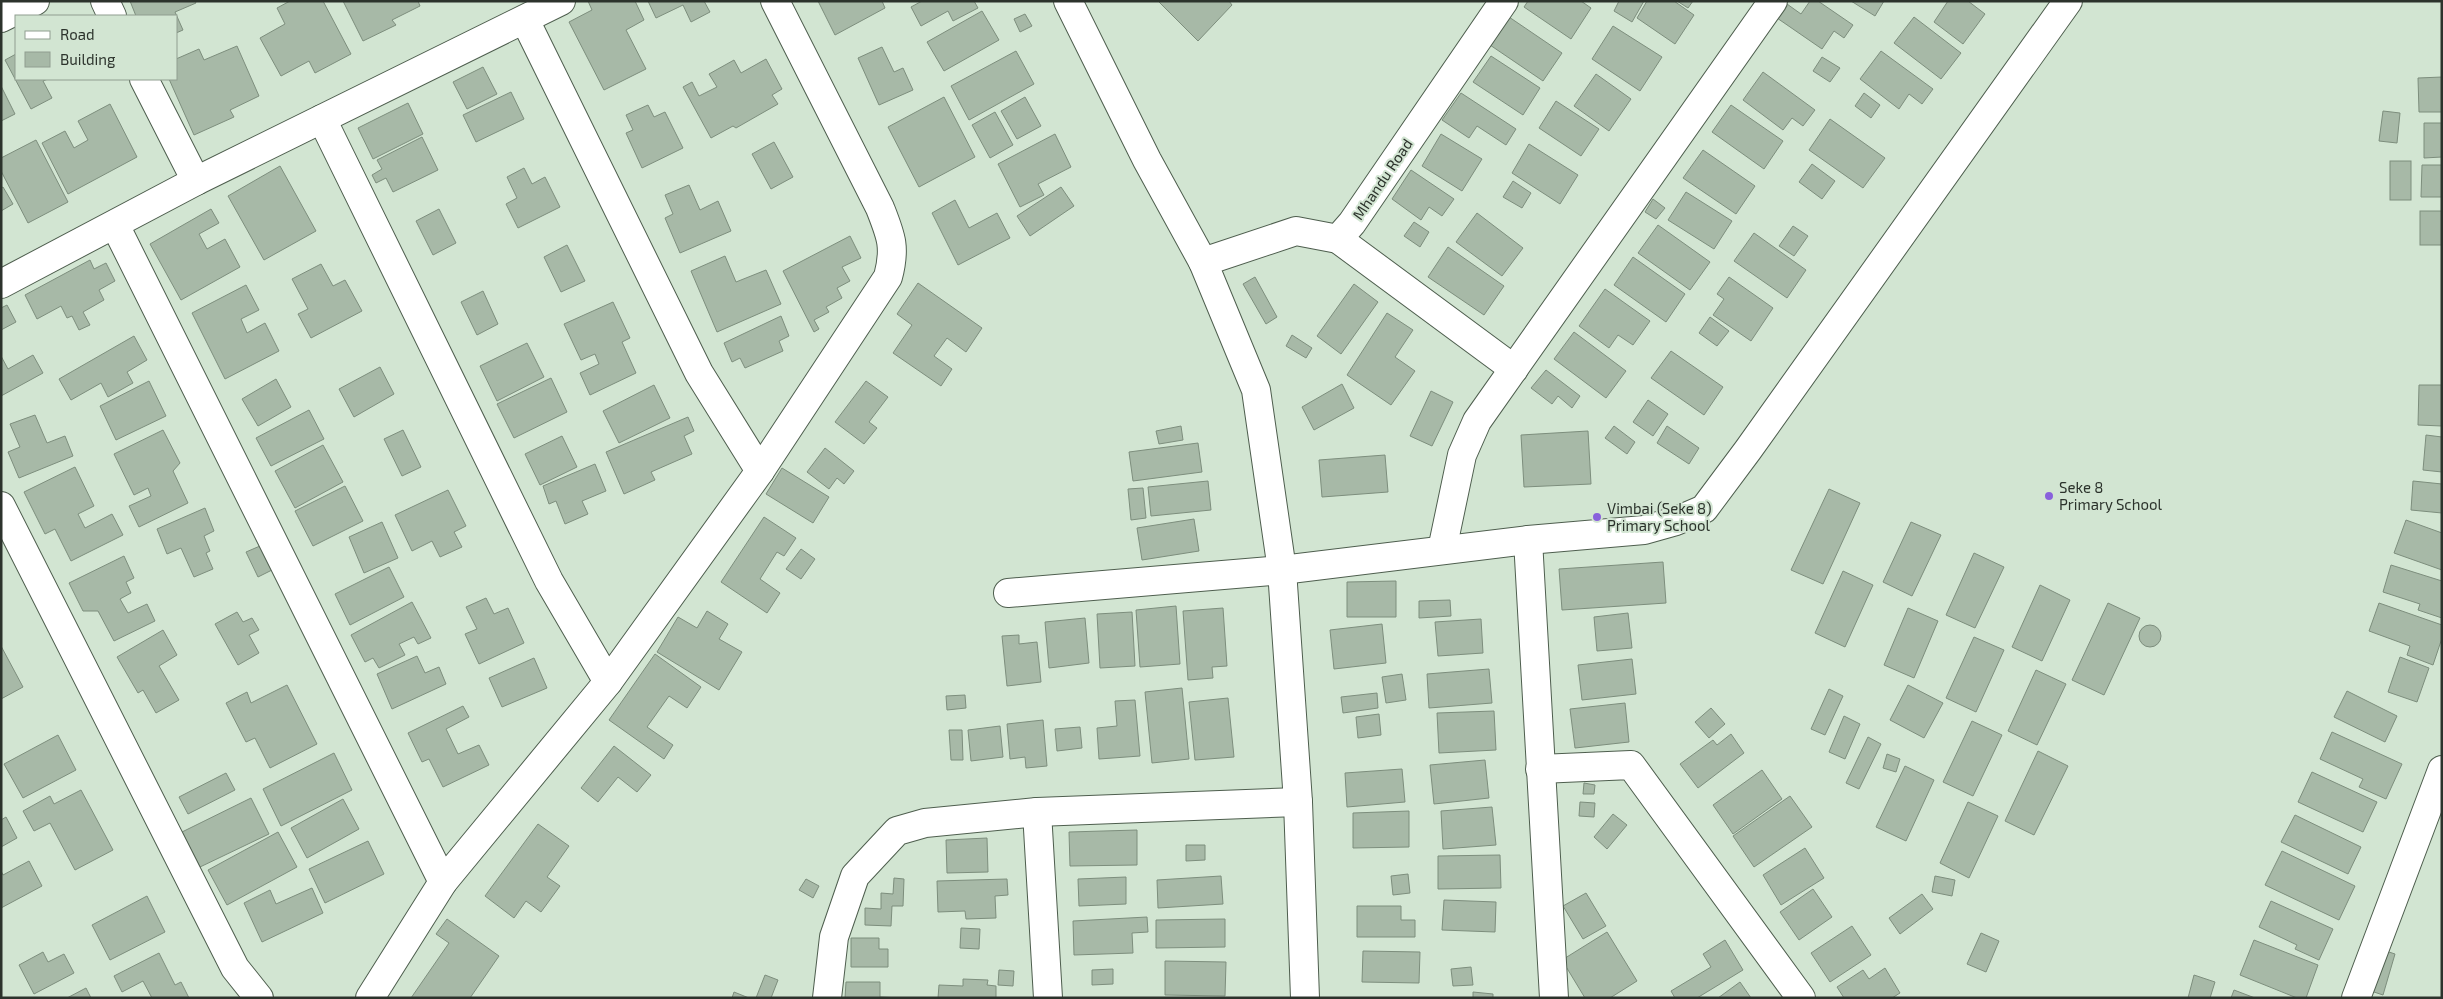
<svg xmlns="http://www.w3.org/2000/svg" width="2443" height="999" font-family="'Exo 2',sans-serif">
<rect width="100%" height="100%" fill="#d2e5d2"/>
<!-- building -->
<g fill="#a7b9a7" stroke="#7d8e7d">
<path d="M130,1h65l1,2 -21,9 8,18 -7,3v-17h-40z"/>
<path d="M290,1h33l28,53 -36,19 -6,-12 -28,15 -21,-38 25,-14 -8,-16z"/>
<path d="M343,1h75l2,5 -28,14 4,5 -33,16z"/>
<path d="M588,1h47l9,19 -18,10 20,39 -42,21 -35,-68 23,-12z"/>
<path d="M648,1h56l6,11 -19,10 -8,-17 -27,13z"/>
<path d="M818,1h64l3,7 -50,27z"/>
<path d="M922,1h52l4,7 -25,13 -5,-10 -27,15 -10,-19z"/>
<path d="M1158,1h71l3,4 -34,36z"/>
<path d="M1528,1h53l10,7 -20,31 -47,-32z"/>
<path d="M1619,1h25l-12,21 -18,-11z"/>
<path d="M1647,1h27l20,14 -19,29 -38,-26z"/>
<path d="M1677,1h16l-5,7z"/>
<path d="M1810,1h8l35,24 -9,13 -10,-7 -12,18 -45,-31 10,-14 14,10z"/>
<path d="M1851,1h33l-9,15z"/>
<path d="M1948,1h20l17,13 -22,30 -29,-22z"/>
<path d="M982,11l17,29 -55,31 -17,-29z"/>
<path d="M1025,14l7,12 -12,6 -6,-13z"/>
<path d="M1509,17l53,36 -19,28 -53,-36z"/>
<path d="M1914,17l47,36 -20,26 -47,-36z"/>
<path d="M1613,26l49,31 -22,34 -48,-32z"/>
<path d="M237,46l22,50 -29,14 4,7 -40,18 -25,-56h7v-20l23,-10 5,11z"/>
<path d="M882,47l12,25 9,-4 10,22 -34,15 -21,-47z"/>
<path d="M1016,51l18,33 -65,36 -18,-34z"/>
<path d="M1881,51l52,38 -11,15 -13,-10 -10,15 -39,-30z"/>
<path d="M16,54v25h32l-5,2 9,17 -21,11 -26,-49z"/>
<path d="M1491,56l49,32 -17,27 -50,-33z"/>
<path d="M1822,57l18,11 -10,14 -17,-11z"/>
<path d="M766,59l16,30 -10,6 6,9 -42,24 -3,-2 -22,12 -28,-51 9,-5 7,14 18,-9 -8,-13 25,-14 7,13z"/>
<path d="M483,67l14,27 -30,15 -14,-27z"/>
<path d="M1763,72l52,38 -12,16 -11,-8 -9,12 -40,-30z"/>
<path d="M1596,74l35,25 -22,32 -35,-25z"/>
<path d="M2442,77v35h-23l-1,-34z"/>
<path d="M1,86l14,28 -14,7z"/>
<path d="M511,92l13,27 -48,23 -13,-27z"/>
<path d="M1461,93l55,36 -10,16 -29,-19 -8,12 -27,-18z"/>
<path d="M1864,93l16,12 -9,13 -16,-12z"/>
<path d="M944,97l31,60 -56,30 -31,-60z"/>
<path d="M1025,97l16,29 -24,13 -16,-28z"/>
<path d="M1556,101l43,28 -18,27 -42,-28z"/>
<path d="M408,103l15,31 -50,25 -15,-31z"/>
<path d="M110,104l27,53 -69,37 -26,-51 23,-12 9,17 14,-8 -10,-19z"/>
<path d="M648,105l6,12 11,-5 18,36 -41,20 -16,-35 7,-3 -7,-15z"/>
<path d="M1731,105l52,36 -19,28 -52,-37z"/>
<path d="M2383,111l17,2 -3,30 -18,-2z"/>
<path d="M995,112l18,33 -23,13 -18,-33z"/>
<path d="M1830,119l55,39 -22,30 -54,-38z"/>
<path d="M2424,123h18v34l-18,1z"/>
<path d="M1055,134l16,33 -33,17 6,11 -24,12 -22,-43z"/>
<path d="M1441,134l41,25 -20,32 -40,-25z"/>
<path d="M422,137l16,33 -45,22 -7,-14 -10,5 -4,-8 10,-6 -5,-9z"/>
<path d="M36,140l32,62 -40,21 -27,-52v-13z"/>
<path d="M774,142l19,35 -22,12 -19,-35z"/>
<path d="M1529,144l49,31 -18,29 -48,-31z"/>
<path d="M1703,150l52,36 -19,28 -53,-36z"/>
<rect x="2390" y="161" width="21" height="39"/>
<path d="M1812,164l23,17 -13,18 -23,-17z"/>
<path d="M2422,165h20v32h-21z"/>
<path d="M280,166l36,65 -52,29 -36,-64z"/>
<path d="M524,168l8,16 13,-7 15,30 -42,21 -12,-24 11,-6 -10,-21z"/>
<path d="M1411,170l43,29 -12,17 -13,-9 -8,13 -29,-21z"/>
<path d="M1513,181l18,12 -9,15 -19,-11z"/>
<path d="M689,185l11,25 18,-9 13,30 -51,22 -15,-35 8,-4 -8,-19z"/>
<path d="M3,187l10,17 -12,7v-23z"/>
<path d="M1061,187l13,19 -44,30 -13,-20z"/>
<path d="M1686,192l46,29 -18,28 -46,-29z"/>
<path d="M1653,199l12,9 -9,11 -11,-7z"/>
<path d="M955,200l14,28 28,-15 13,25 -52,27 -26,-52z"/>
<path d="M211,209l8,14 -20,11 8,15 18,-10 15,28 -59,33 -31,-56z"/>
<path d="M439,209l17,34 -23,12 -17,-34z"/>
<rect x="2420" y="211" width="22" height="34"/>
<path d="M1477,213l46,35 -21,28 -46,-34z"/>
<path d="M1414,222l15,10 -9,15 -16,-11z"/>
<path d="M1658,225l52,37 -20,28 -52,-37z"/>
<path d="M1793,226l15,10 -14,20 -15,-10z"/>
<path d="M1754,233l52,37 -19,28 -53,-37z"/>
<path d="M850,236l11,22 -19,9 8,14 -13,7 5,10 -16,9 3,5 -15,8 5,9 -5,3 -31,-61z"/>
<path d="M567,245l18,36 -24,11 -17,-35z"/>
<path d="M1448,247l56,39 -20,29 -56,-38z"/>
<path d="M725,256l11,26 30,-12 15,34 -64,28 -26,-61z"/>
<path d="M1633,257l52,37 -19,28 -52,-37z"/>
<path d="M90,260l4,9 12,-6 9,18 -16,9 5,10 -21,12 7,13 -11,5 -7,-14 -5,2 -6,-12 -24,13 -12,-24z"/>
<path d="M321,264l12,22 12,-6 17,31 -51,27 -13,-24 10,-5 -16,-30z"/>
<path d="M1255,277l22,40 -11,7 -23,-40z"/>
<path d="M1729,277l44,31 -22,33 -38,-26 11,-16 -7,-5z"/>
<path d="M918,283l64,45 -16,24 -19,-14 -13,18 18,13 -11,17 -48,-33 19,-28 -15,-11z"/>
<path d="M1354,284l24,18 -37,52 -24,-18z"/>
<path d="M246,285l13,25 -18,9 6,14 18,-10 14,28 -54,28 -33,-66z"/>
<path d="M1605,289l45,32 -17,24 -15,-10 -9,13 -30,-22z"/>
<path d="M483,291l15,33 -21,11 -16,-33z"/>
<path d="M613,302l17,36 -8,4 14,31 -46,22 -10,-22 19,-9 -4,-10 -14,6 -17,-36z"/>
<path d="M7,305l9,17 -15,8v-22z"/>
<path d="M1387,313l26,17 -18,27 20,14 -24,34 -44,-30z"/>
<path d="M781,316l8,20 -10,5 4,10 -38,17 -5,-10 -8,4 -8,-19z"/>
<path d="M1710,317l19,14 -12,15 -18,-13z"/>
<path d="M1574,332l52,39 -20,27 -52,-39z"/>
<path d="M1292,335l20,13 -6,10 -20,-12z"/>
<path d="M134,336l13,24 -20,12 6,11 -25,14 -7,-14 -30,17 -12,-21z"/>
<path d="M527,343l17,34 -47,24 -17,-35z"/>
<path d="M1671,351l52,36 -19,28 -53,-37z"/>
<path d="M33,355l10,18 -42,23v-40l7,13z"/>
<path d="M380,367l14,27 -40,23 -15,-28z"/>
<path d="M1546,370l34,26 -8,12 -14,-12 -6,8 -21,-16z"/>
<path d="M551,378l16,34 -53,26 -17,-34z"/>
<path d="M276,379l15,28 -33,19 -16,-27z"/>
<path d="M149,381l17,35 -50,24 -16,-34z"/>
<path d="M866,381l22,16 -19,25 8,6 -13,16 -29,-22z"/>
<path d="M1342,384l12,24 -40,22 -12,-23z"/>
<path d="M654,385l16,33 -51,25 -16,-32z"/>
<path d="M2419,385h23v41l-24,-1z"/>
<path d="M1431,391l22,11 -21,44 -22,-10z"/>
<path d="M1648,400l20,14 -15,22 -20,-14z"/>
<path d="M309,410l15,29 -53,27 -15,-28z"/>
<path d="M35,415l12,28 18,-7 8,20 -54,22 -11,-26 12,-5 -10,-23z"/>
<path d="M688,417l6,14 -10,5 8,18 -41,18 4,8 -31,14 -18,-42z"/>
<path d="M1181,426l2,14 -24,4 -3,-13z"/>
<path d="M1614,426l21,16 -8,12 -22,-16z"/>
<path d="M1667,426l32,22 -10,16 -32,-21z"/>
<path d="M163,430l17,33 -7,8 15,32 -49,24 -10,-21 22,-10 -3,-8 -14,7 -20,-41z"/>
<path d="M403,430l18,37 -19,9 -18,-37z"/>
<path d="M1588,431l3,53 -67,3 -3,-52z"/>
<path d="M2426,435l16,2v35l-19,-2z"/>
<path d="M562,436l15,31 -37,18 -15,-31z"/>
<path d="M1198,443l4,29 -69,9 -4,-29z"/>
<path d="M323,445l20,37 -48,26 -20,-37z"/>
<path d="M825,448l29,23 -10,13 -7,-6 -8,11 -22,-17z"/>
<path d="M1385,455l3,37 -66,5 -3,-37z"/>
<path d="M595,464l11,27 -24,10 6,13 -23,10 -9,-23 -7,3 -6,-18z"/>
<path d="M75,467l19,39 -16,8 7,14 27,-14 11,21 -52,26 -16,-32 -10,5 -21,-42z"/>
<path d="M782,468l47,29 -16,26 -47,-29z"/>
<path d="M1208,481l3,29 -60,6 -3,-29z"/>
<path d="M2413,481l29,3v29l-31,-3z"/>
<path d="M345,486l18,35 -50,25 -18,-35z"/>
<path d="M1143,488l3,30 -15,2 -3,-31z"/>
<path d="M1829,489l31,14 -37,81 -32,-14z"/>
<path d="M448,490l18,36 -12,6 8,15 -22,10 -8,-16 -20,10 -17,-36z"/>
<path d="M205,508l9,23 -10,5 6,15 -4,2 7,16 -19,8 -13,-29 -14,6 -10,-25z"/>
<path d="M764,517l32,21 -12,18 -7,-4 -17,27 20,14 -13,20 -46,-31z"/>
<path d="M1194,519l5,32 -57,9 -5,-32z"/>
<path d="M2406,520l36,13v37l-48,-17z"/>
<path d="M382,522l16,36 -34,15 -15,-36z"/>
<path d="M1911,522l30,13 -29,61 -29,-14z"/>
<path d="M260,546l12,24 -14,7 -12,-25z"/>
<path d="M801,549l14,10 -14,20 -15,-10z"/>
<path d="M1974,553l30,14 -29,61 -29,-13z"/>
<path d="M124,556l10,22 -8,4 5,11 -11,6 8,14 19,-9 8,17 -41,20 -16,-30h-15l-14,-28z"/>
<path d="M1663,562l3,41 -104,7 -3,-41z"/>
<path d="M2391,565l51,16v37l-24,-8 2,-6 -37,-12z"/>
<path d="M389,567l15,30 -54,28 -15,-31z"/>
<path d="M1843,571l30,14 -28,62 -30,-14z"/>
<path d="M1396,581v36h-49v-35z"/>
<path d="M2040,585l30,15 -28,61 -30,-14z"/>
<path d="M486,598l8,16 14,-6 16,35 -45,21 -14,-30 12,-5 -11,-22z"/>
<path d="M1450,600l1,16 -32,2v-17z"/>
<path d="M412,602l19,36 -13,6 -4,-7 -15,7 6,11 -26,13 -6,-10 -8,4 -14,-27z"/>
<path d="M2108,603l32,15 -36,77 -32,-15z"/>
<path d="M2379,603l63,22v13l-9,27 -26,-10 3,-9 -41,-15z"/>
<path d="M1176,606l4,58 -40,3 -4,-57z"/>
<path d="M1223,608l4,58 -15,1 1,11 -25,2 -5,-69z"/>
<path d="M1908,608l30,13 -24,57 -30,-13z"/>
<path d="M707,611l21,13 -9,15 23,13 -23,38 -62,-38 21,-35 19,11z"/>
<path d="M237,612l6,10 9,-4 7,12 -10,5 10,18 -21,12 -23,-41z"/>
<path d="M1132,612l3,54 -35,2 -3,-54z"/>
<path d="M1628,613l4,35 -35,3 -3,-34z"/>
<path d="M1085,618l4,45 -40,5 -4,-46z"/>
<path d="M1481,619l2,34 -45,3 -3,-34z"/>
<path d="M1382,624l4,39 -52,6 -4,-39z"/>
<circle cx="2150" cy="636" r="11"/>
<path d="M163,630l14,25 -18,11 20,34 -23,13 -13,-23 -5,3 -21,-36z"/>
<path d="M1019,635v9l18,-2 4,40 -34,4 -5,-50z"/>
<path d="M1974,637l30,13 -28,62 -30,-14z"/>
<path d="M1,646l22,41 -22,12z"/>
<path d="M655,654l46,33 -14,21 -18,-12 -22,31 26,18 -9,14 -55,-39z"/>
<path d="M417,656l8,17 14,-6 7,17 -54,25 -15,-35z"/>
<path d="M2400,657l29,11 -12,34 -29,-10z"/>
<path d="M534,658l13,30 -45,19 -13,-29z"/>
<path d="M1632,659l4,35 -54,6 -4,-35z"/>
<path d="M1489,669l3,34 -63,5 -2,-34z"/>
<path d="M2036,670l30,14 -29,61 -29,-14z"/>
<path d="M1402,674l4,26 -20,3 -4,-26z"/>
<path d="M287,685l30,59 -47,24 -15,-30 -9,4 -20,-39 21,-11 4,11z"/>
<path d="M1908,685l35,18 -19,35 -34,-18z"/>
<path d="M1182,688l7,71 -37,4 -7,-71z"/>
<path d="M1829,689l14,7 -18,39 -14,-6z"/>
<path d="M2347,691l50,25 -12,26 -51,-25z"/>
<path d="M1377,693l1,15 -35,5 -2,-16z"/>
<path d="M965,695l1,13 -19,2 -1,-14z"/>
<path d="M1228,698l6,59 -39,3 -6,-58z"/>
<path d="M1135,700l5,56 -41,3 -2,-31 20,-2 -2,-25z"/>
<path d="M1625,703l4,39 -54,6 -5,-39z"/>
<path d="M463,706l6,11 -23,12 12,25 21,-9 10,20 -46,22 -14,-28 -7,3 -14,-29z"/>
<path d="M1711,708l14,16 -16,14 -14,-16z"/>
<path d="M1494,711l2,39 -57,3 -2,-40z"/>
<path d="M1379,714l2,21 -23,3 -2,-21z"/>
<path d="M1844,716l16,8 -15,35 -16,-7z"/>
<path d="M1043,720l4,46 -21,2 -1,-11 -15,2 -3,-35z"/>
<path d="M1972,721l30,14 -29,61 -30,-14z"/>
<path d="M1000,726l3,31 -32,4 -3,-31z"/>
<path d="M1080,727l2,21 -25,3 -2,-22z"/>
<path d="M949,730h13l1,30h-12z"/>
<path d="M2332,732l70,32 -16,35 -27,-12 4,-8 -43,-20z"/>
<path d="M1731,734l13,19 -46,35 -18,-24 33,-24 4,5z"/>
<path d="M58,735l18,35 -53,28 -19,-34z"/>
<path d="M1868,737l13,7 -22,45 -13,-6z"/>
<path d="M614,746l37,29 -14,17 -19,-15 -20,25 -17,-14z"/>
<path d="M2038,751l30,15 -34,69 -29,-14z"/>
<path d="M334,753l18,37 -71,36 -18,-37z"/>
<path d="M1887,754l13,5 -4,13 -13,-4z"/>
<path d="M1485,760l4,38 -55,6 -4,-39z"/>
<path d="M1905,766l29,14 -28,61 -30,-14z"/>
<path d="M1402,769l3,33 -58,5 -2,-34z"/>
<path d="M1762,770l20,29 -49,35 -20,-29z"/>
<path d="M2312,772l65,30 -14,30 -65,-30z"/>
<path d="M226,773l9,17 -47,24 -9,-17z"/>
<path d="M1584,783l11,2 -1,9h-11z"/>
<path d="M81,790l32,60 -38,20 -25,-47 -16,8 -11,-20 27,-15 4,8z"/>
<path d="M1790,796l22,31 -58,40 -21,-31z"/>
<path d="M251,798l18,36 -69,33 -18,-35z"/>
<path d="M343,799l16,30 -52,29 -16,-30z"/>
<path d="M1580,802l15,1 -1,14 -15,-1z"/>
<path d="M1968,802l30,14 -29,62 -29,-15z"/>
<path d="M1492,807l4,38 -53,4 -2,-38z"/>
<path d="M1409,811v36l-56,1v-35z"/>
<path d="M1613,814l14,11 -20,24 -13,-12z"/>
<path d="M2295,815l66,32 -13,27 -67,-32z"/>
<path d="M6,817l11,21 -16,9v-27z"/>
<path d="M538,824l31,22 -22,31 13,9 -19,26 -15,-11 -12,17 -29,-22z"/>
<path d="M1137,830v35l-67,1 -1,-34z"/>
<path d="M278,832l19,35 -70,38 -19,-35z"/>
<path d="M987,838l1,34 -41,1 -1,-33z"/>
<path d="M368,841l16,33 -59,29 -16,-34z"/>
<path d="M1186,845h19v15l-19,1z"/>
<path d="M1805,848l19,30 -43,27 -18,-30z"/>
<path d="M2282,851l73,35 -16,34 -74,-35z"/>
<path d="M1500,855l1,33 -63,1v-33z"/>
<path d="M29,861l13,25 -41,22v-37l2,4z"/>
<path d="M1408,874l2,19 -17,2 -2,-19z"/>
<path d="M1221,876l2,28 -65,4 -1,-28z"/>
<path d="M1935,876l20,4 -3,16 -20,-4z"/>
<path d="M1126,877v27l-47,2 -1,-27z"/>
<path d="M894,878l10,1 -1,27h-11l-1,20 -26,-1v-17l16,1v-16l12,1z"/>
<path d="M806,879l13,7 -6,12 -14,-8z"/>
<path d="M1007,879l1,16 -13,1 1,22 -30,1 -1,-8 -27,1 -1,-31z"/>
<path d="M312,888l11,25 -61,29 -18,-39 26,-13 6,14z"/>
<path d="M1813,889l19,28 -33,23 -19,-28z"/>
<path d="M1586,893l20,33 -23,13 -20,-33z"/>
<path d="M1922,894l11,15 -33,25 -11,-16z"/>
<path d="M147,896l18,36 -55,28 -18,-35z"/>
<path d="M1444,900l52,2 -1,30 -53,-2z"/>
<path d="M2271,901l62,28 -14,31 -24,-11 2,-4 -38,-18z"/>
<path d="M1357,906h44v14h14v17h-58z"/>
<path d="M1147,917l1,15 -16,1 1,20 -59,2 -1,-34z"/>
<path d="M447,919l52,37 -29,42h-59l38,-55 -13,-9z"/>
<path d="M1225,919v28l-69,1v-28z"/>
<path d="M1852,926l19,29 -41,27 -19,-29z"/>
<path d="M961,928l19,1 -1,20 -19,-1z"/>
<path d="M1607,932l30,49 -27,17h-25l-23,-38z"/>
<path d="M1981,933l18,8 -13,31 -19,-8z"/>
<path d="M851,938h28v11h9v18h-37z"/>
<path d="M1725,940l18,30 -46,28h-22l-4,-7 40,-24 -8,-13z"/>
<path d="M2254,940l64,25 -12,33h-9l-57,-23z"/>
<path d="M2380,949l15,5 -12,41 -15,-5z"/>
<path d="M1363,951l57,1 -1,31 -57,-1z"/>
<path d="M43,952l5,10 16,-8 10,19 -40,21 -15,-29z"/>
<path d="M159,953l16,32 6,-3 8,16h-37l-9,-17 -21,11 -8,-16z"/>
<path d="M1165,961l61,1 -1,34 -60,-1z"/>
<path d="M1471,967l2,18 -20,1 -2,-17z"/>
<path d="M1885,968l15,25 -8,5h-48l-7,-11 26,-17 6,9z"/>
<path d="M1113,969v15l-21,1v-15z"/>
<path d="M999,970l15,1 -1,15 -15,-1z"/>
<path d="M765,975l13,5 -7,18h-15z"/>
<path d="M2194,975l21,7 -5,16h-22z"/>
<path d="M963,979l25,1 -1,5 9,1v12h-58l1,-13 24,1z"/>
<path d="M846,982h34v15l22,1h-57z"/>
<path d="M1740,982l11,16h-33z"/>
<path d="M86,988l5,10h-24z"/>
<path d="M2234,990l21,8h-24z"/>
<path d="M734,992l15,6h-17z"/>
<path d="M1473,992l20,2v4h-20z"/>
</g>
<g fill="none" stroke-linecap="round" stroke-linejoin="round">
<defs>
<g id="minor">
<path d="M105,1l7,15"/>
<path d="M1068,1l79,159 56,102 53,128 26,180 16,232 7,196"/>
<path d="M1,18l34,-17"/>
<path d="M525,20l174,353 61,98"/>
<path d="M144,79l52,102"/>
<path d="M322,119l227,462 59,101"/>
<path d="M115,225l328,657"/>
<path d="M1338,239l176,130"/>
<path d="M1203,262l93,-31 42,8 14,-16 152,-222"/>
<path d="M1,284l195,-103 365,-180"/>
<path d="M1,506l234,462 24,30"/>
<path d="M1528,540l26,458"/>
<path d="M1442,550l20,-95 15,-34 296,-420"/>
<path d="M1008,593l274,-23 246,-30 116,-10 32,-9 28,-12 44,-59 320,-449"/>
<path d="M1540,769l91,-4 170,233"/>
<path d="M1037,812l11,186"/>
<path d="M370,998l73,-116 165,-200 152,-211 128,-194c8,-30 3,-41 -8,-69l-105,-207"/>
<path d="M827,998l7,-61 21,-61 42,-45 28,-8 112,-11 261,-10"/>
<path d="M2356,998l86,-228"/>
</g>
</defs>
<!-- minor casing -->
<use href="#minor" stroke="#4e5e4e" stroke-width="30"/>
<!-- minor -->
<use href="#minor" stroke="#fff" stroke-width="28"/>
</g>
<!-- markers -->
<g fill="#8961dc" stroke="#d2e5d2" stroke-width="2">
<circle cx="2049" cy="496" r="5"/>
<circle cx="1597" cy="517" r="5"/>
</g>
<g text-anchor="middle" dominant-baseline="central" stroke-width="4" stroke-linejoin="round" paint-order="stroke">
<!-- street labels -->
<g font-size="15" fill="#2c332c" stroke="#d2e5d2">
<text transform="translate(1382 179) rotate(-56)">Mhandu Road</text>
</g>
<!-- poi labels -->
<g font-size="15" fill="#2c332c" stroke="#d2e5d2" text-anchor="start">
<text x="2059" y="487">Seke 8<tspan x="2059" dy="17">Primary School</tspan></text>
<text x="1607" y="508">Vimbai (Seke 8)<tspan x="1607" dy="17">Primary School</tspan></text>
</g>
</g>
<!-- border -->
<rect width="2443" height="999" fill="none" stroke="#2c332c" stroke-width="5"/>
<!-- legend -->
<rect x="15" y="15" width="162" height="65" fill="#d2e5d2" stroke="#909e90"/>
<rect x="25" y="31" width="25" height="8" fill="#ffffff" stroke="#909e90"/>
<text x="60" y="40" font-size="15" fill="#2c332c">Road</text>
<rect x="25" y="52" width="25" height="15" fill="#a7b9a7" stroke="#909e90"/>
<text x="60" y="65" font-size="15" fill="#2c332c">Building</text>
</svg>
